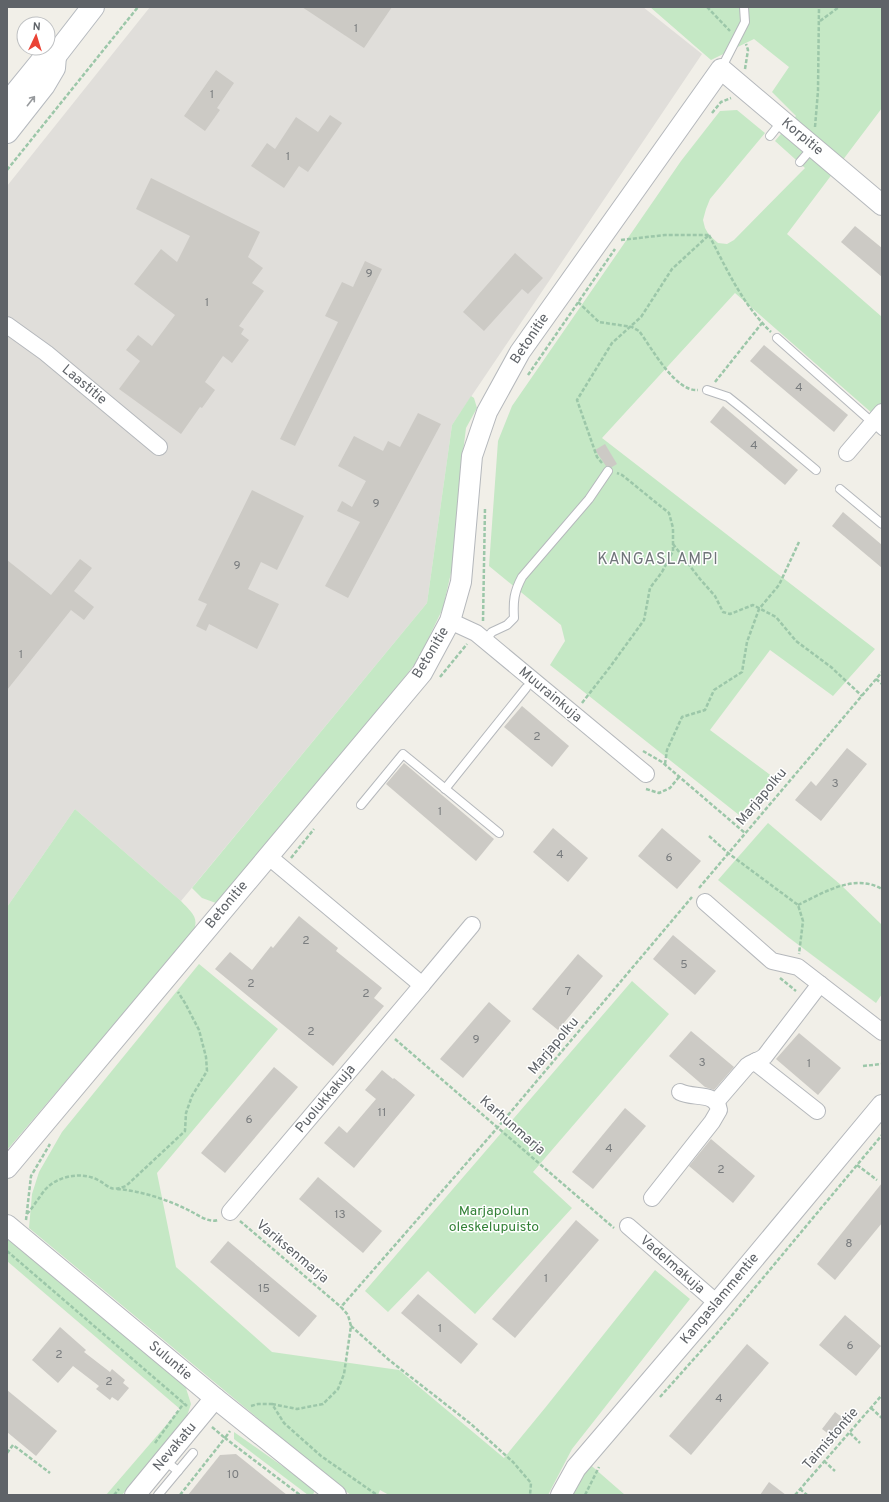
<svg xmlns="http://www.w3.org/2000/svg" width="889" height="1502" font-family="Overpass,sans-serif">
<rect width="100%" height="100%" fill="#f1efe8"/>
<!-- industrial -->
<path fill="#e0deda" d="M150,7h493l59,47 -250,371 -25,178 -246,298 -106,-92 -68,98v-721z"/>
<!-- green -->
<g fill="#c5e8c5">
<path d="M650,7h232v101l-95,126 95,83v86l-9,11 -138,-121 -133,145 273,211 -42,47 -63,-46 -60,80 63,47 -34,38 -189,-150 15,-24 -4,-16 -72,-59 9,-125 14,-35 169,-245 39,-50 17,-1 28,23 -55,66 -4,10 -3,11 2,8 4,7 9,8 9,1 7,-4 71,-72 -30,-27 21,-25 -24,-24 17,-25 -35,-28 -43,21z"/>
<path d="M471,396l3,2 3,10 -11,20 -7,57 -4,70 -12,53 -25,52 -62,79 -140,164 -14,-5 -10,-10 235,-285 25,-178z"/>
<path d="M75,809l106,92c10,11 20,17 11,32l-185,217v-243z"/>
<path d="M768,823l73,62 41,40v69l-6,9 -88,-66 -70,-57z"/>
<path d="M199,964l79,65 -121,144 19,94 96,85 127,18 105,88 41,-50 110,-138 35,29 -118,150 -24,46h-159l-9,-5 -2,5h-27l-28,-20 -69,-60 -225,-187 3,-34 7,-22 23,-40z"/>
<path d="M632,981l37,33 -136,158 39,36 -97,106 -47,-43 -40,41 -23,-21z"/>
<path d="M7,1239h4l174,146 6,19 -4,12 -65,79h-16l74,-86 -173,-148z"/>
<path d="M234,1432l81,57 -2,6h-5l-74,-56z"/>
<path d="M586,1461l39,34h-56z"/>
</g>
<!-- building -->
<g fill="#cccac5">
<path d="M302,7h90l-28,41z"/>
<path d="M216,70l18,13 -17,25 3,2 -15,21 -21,-15z"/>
<path d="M330,115l12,8 -34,49 -9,-6 -15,22 -33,-22 16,-23 8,6 21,-32 22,15z"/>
<path d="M151,178l109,54 -12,25 15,11 -11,15 12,8 -25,35 5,3 -3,5 8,6 -17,23 -9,-7 -18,26 10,8 -13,18 -2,-1 -19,27 -62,-45 21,-28 -14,-11 12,-15 14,11 23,-31 -41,-31 27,-35 16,13 13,-26 -54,-27z"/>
<path d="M855,226l27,22v29l-41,-35z"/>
<path d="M515,253l28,25 -15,16 -6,-5 -38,42 -21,-19z"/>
<path d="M365,261l17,8 -87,177 -15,-7 58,-117 -13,-6 17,-34 11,5z"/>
<path d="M764,345l84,70 -14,17 -84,-71z"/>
<path d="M723,406l75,64 -13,15 -75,-63z"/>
<path d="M418,413l23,11 -93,174 -23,-12 35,-64 -23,-11 5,-10 10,6 14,-26 -28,-15 16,-30 29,15 5,-10 12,6z"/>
<path d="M605,444l12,20 -5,3 -6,-1 -11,-16z"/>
<path d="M252,490l52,26 -27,54 -16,-8 -13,27 31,15 -22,45 -48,-25 -3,7 -10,-5 11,-22 -9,-4z"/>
<path d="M843,512l39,33v23l-50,-42z"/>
<path d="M80,559l12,9 -18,23 20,16 -10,13 -13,-10 -64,80v-130l44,35z"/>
<path d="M522,706l47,40 -17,21 -48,-40z"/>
<path d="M847,748l20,16 -46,57 -26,-21 16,-19 5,5z"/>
<path d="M404,763l90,76 -18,22 -90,-77z"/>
<path d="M553,828l35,30 -20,24 -35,-30z"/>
<path d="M662,828l39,33 -24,28 -39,-33z"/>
<path d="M299,916l39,32 -2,3 46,37 -8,10 10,8 -51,60 -118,-97 15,-17 22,18 19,-24 2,2z"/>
<path d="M673,935l43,36 -21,24 -42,-36z"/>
<path d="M578,954l25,22 -45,54 -26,-21z"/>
<path d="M489,1002l22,19 -48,57 -23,-19z"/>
<path d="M691,1031l43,36 -20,23 -9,-3 -36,-31z"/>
<path d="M799,1033l42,35 -23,27 -42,-36z"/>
<path d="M274,1067l24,20 -73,86 -24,-20z"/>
<path d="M382,1070l11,9 1,-1 21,17 -61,73 -30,-25 15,-17 8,7 29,-34 -11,-9z"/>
<path d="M625,1108l21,18 -53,63 -21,-17z"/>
<path d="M711,1139l44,37 -22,27 -44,-37z"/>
<path d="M318,1177l64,54 -19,22 -64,-54z"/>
<path d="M882,1183v40l-47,57 -18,-16z"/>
<path d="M576,1220l23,20 -84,98 -23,-19z"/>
<path d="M228,1241l89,75 -18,21 -89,-75z"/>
<path d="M418,1294l60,50 -17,20 -60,-51z"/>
<path d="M845,1315l36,31 -25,30 -37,-31z"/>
<path d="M60,1327l26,23 -2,2 26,20 2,-3 13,11 -2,3 6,5 -11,13 -6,-4 -2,3 -14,-11 3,-3 -26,-20 -15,17 -26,-23z"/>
<path d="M747,1344l22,19 -78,92 -22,-19z"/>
<path d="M7,1390l50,41 -21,25 -29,-24z"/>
<path d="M835,1412l12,9 -13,17 -12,-9z"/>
<path d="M236,1454l51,41h-99l32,-40z"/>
<path d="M769,1482l17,13h-26z"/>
</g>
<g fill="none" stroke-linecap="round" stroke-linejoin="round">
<defs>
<g id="service">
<path d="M721,69l24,-47 -1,-15"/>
<path d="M770,136l12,-15"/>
<path d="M800,162l13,-15"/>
<path d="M777,338l105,93"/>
<path d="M707,390l21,7 15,12 73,61"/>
<path d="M840,489l42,35"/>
<path d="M485,640l7,-8 15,-7 7,-7c-1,-17 0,-26 8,-41l67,-78 19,-28"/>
<path d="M445,789l81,-101"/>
<path d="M361,805l42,-51 96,79"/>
<path d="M178,1471l15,-18"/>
<path d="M158,1495l20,-24 -14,-11"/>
</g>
<g id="minor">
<path d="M7,325l39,28 113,94"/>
<path d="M847,453l35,-41"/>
<path d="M450,621l26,12 170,141"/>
<path d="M705,902l67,59 26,6 84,65"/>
<path d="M422,985l50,-60"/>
<path d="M756,1061l4,5 57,45"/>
<path d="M716,1102l31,-36c6,-5 13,-5 18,-10l55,-72"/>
<path d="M652,1198l60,-76 7,-12c-3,-19 -26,-11 -39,-18"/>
<path d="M230,1212l192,-227 -154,-129"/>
<path d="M628,1226l89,77"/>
</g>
<g id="tertiary">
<path d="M7,1168l415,-495 28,-52 11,-39 11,-126 15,-44 33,-60 201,-283 161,136"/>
<path d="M7,1225l208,173 121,97"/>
<path d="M135,1495l80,-97"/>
<path d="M561,1495l15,-27 141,-165 165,-198"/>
</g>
<g id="secondary">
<path d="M7,104l35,-43 13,-5 38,-49"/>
<path d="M7,132l37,-47 10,-17 1,-12"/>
</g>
</defs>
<!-- service casing -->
<use href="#service" stroke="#b5b8bc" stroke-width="10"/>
<!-- minor casing -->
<use href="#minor" stroke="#b5b8bc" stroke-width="18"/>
<!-- tertiary casing -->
<use href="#tertiary" stroke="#b5b8bc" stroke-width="22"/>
<!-- secondary casing -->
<use href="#secondary" stroke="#b6babf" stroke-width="24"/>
<!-- path -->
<g stroke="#9cc7a9" stroke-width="2.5" stroke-dasharray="4 2" stroke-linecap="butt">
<path d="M707,7l23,24"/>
<path d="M820,21l19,-14"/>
<path d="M745,69l3,-19 -2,-6"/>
<path d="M712,113l9,-11 10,-4"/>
<path d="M815,127l3,-36 1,-84"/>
<path d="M7,170l131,-163"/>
<path d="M709,235c18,35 34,70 62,97"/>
<path d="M621,240l44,-5h44"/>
<path d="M578,302l21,20 33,5 7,4c13,17 36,61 59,59"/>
<path d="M528,375l87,-126"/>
<path d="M715,382l47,-59"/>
<path d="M602,463l-5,-6 -20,-57 35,-57 29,-26 31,-48 37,-34"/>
<path d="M673,544l27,35 15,17 8,16 7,2 23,-9 23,12 20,24 35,26 31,29"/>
<path d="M483,621l2,-113"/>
<path d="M440,677l27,-33"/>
<path d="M876,679l6,5"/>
<path d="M582,703l28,-36 34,-47 6,-32 12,-16 11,-21v-23l-4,-15 -47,-38 -5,-2"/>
<path d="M643,751l19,11 83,71"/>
<path d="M665,764l2,-14 15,-33 23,-7 9,-20 28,-18 5,-30 12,-33 20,-24 20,-43"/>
<path d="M646,789l13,4 11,-5 9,-11"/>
<path d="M709,836l19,17 70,52 5,16 -4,33"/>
<path d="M291,858l23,-29"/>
<path d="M699,888l183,-216"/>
<path d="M798,905c25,-12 56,-32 84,-16"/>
<path d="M780,978l16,13"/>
<path d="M395,1039l219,189"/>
<path d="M863,1066l19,-2"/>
<path d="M857,1165l20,15"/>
<path d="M117,1189c25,2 52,11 75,23 8,4 17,11 26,8"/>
<path d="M27,1214c6,-7 11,-15 17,-23 12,-15 37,-20 54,-11 13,7 11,12 28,6l59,-55 1,-18 6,-17 15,-25 -1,-14 -7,-27 -14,-27 -7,-11"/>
<path d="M26,1220l5,-44 19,-32"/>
<path d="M240,1221l101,86"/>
<path d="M7,1251l180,155"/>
<path d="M351,1326l38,34 82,64 42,38 18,21 -1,12"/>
<path d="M660,1397l58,-65 164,-197"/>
<path d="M272,1404l25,5 26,-5 15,-15 6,-15 7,-48 -3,-11 -7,-8 157,-180 194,-230"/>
<path d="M251,1406l7,-2h14l12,19 37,33 56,39"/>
<path d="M871,1408l11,10"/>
<path d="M212,1427l13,11 5,-7"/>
<path d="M850,1433l10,10"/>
<path d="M155,1443l29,-40"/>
<path d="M7,1453l6,-8 37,28"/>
<path d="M824,1461l11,10"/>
<path d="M800,1489l7,6"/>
<path d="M114,1495l5,-6"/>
<path d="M180,1495l45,-57 75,57"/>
<path d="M585,1495l14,-28"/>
<path d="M795,1495l87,-100"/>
</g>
<!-- service -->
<use href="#service" stroke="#fff" stroke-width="8"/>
<!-- minor -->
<use href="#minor" stroke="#fff" stroke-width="16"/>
<!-- tertiary -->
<use href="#tertiary" stroke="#fff" stroke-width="20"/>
<!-- secondary -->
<use href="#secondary" stroke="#fff" stroke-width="22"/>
</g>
<!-- one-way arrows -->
<defs><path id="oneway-shaft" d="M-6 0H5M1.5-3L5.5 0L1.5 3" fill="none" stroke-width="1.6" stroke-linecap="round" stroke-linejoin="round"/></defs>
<use stroke="#979a9d" href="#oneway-shaft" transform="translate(31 101) rotate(-52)"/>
<g text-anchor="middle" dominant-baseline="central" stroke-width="3" stroke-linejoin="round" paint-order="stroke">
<!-- number labels -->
<g font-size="12" fill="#7a7d7f">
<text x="356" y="29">1</text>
<text x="212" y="95">1</text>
<text x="288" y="157">1</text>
<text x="369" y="274">9</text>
<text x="207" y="303">1</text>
<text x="799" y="388">4</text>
<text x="754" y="446">4</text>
<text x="376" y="504">9</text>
<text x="237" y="566">9</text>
<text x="21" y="655">1</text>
<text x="537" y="737">2</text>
<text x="835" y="784">3</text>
<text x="440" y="812">1</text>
<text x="560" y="855">4</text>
<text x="669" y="858">6</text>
<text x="306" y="941">2</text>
<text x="684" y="965">5</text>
<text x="251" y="984">2</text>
<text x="568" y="992">7</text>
<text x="366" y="994">2</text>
<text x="311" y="1032">2</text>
<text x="476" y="1040">9</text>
<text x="702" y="1063">3</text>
<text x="809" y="1064">1</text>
<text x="382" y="1113">11</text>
<text x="249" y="1120">6</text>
<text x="609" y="1149">4</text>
<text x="721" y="1170">2</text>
<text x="340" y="1215">13</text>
<text x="849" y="1244">8</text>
<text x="546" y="1279">1</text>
<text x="264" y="1289">15</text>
<text x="440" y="1329">1</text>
<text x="850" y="1346">6</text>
<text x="59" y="1355">2</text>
<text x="109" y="1382">2</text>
<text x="719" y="1399">4</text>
<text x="233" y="1475">10</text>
</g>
<!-- street labels -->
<g font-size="14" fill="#5f6368" stroke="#fff">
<text transform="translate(802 137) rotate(40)">Korpitie</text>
<text transform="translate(530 339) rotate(-56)">Betonitie</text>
<text transform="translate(84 385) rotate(40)">Laastitie</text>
<text transform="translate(431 653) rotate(-59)">Betonitie</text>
<text transform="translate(550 695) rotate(40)">Muurainkuja</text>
<text transform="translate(762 797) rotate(-50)">Marjapolku</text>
<text transform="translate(227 905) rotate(-50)">Betonitie</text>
<text transform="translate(554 1046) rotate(-50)">Marjapolku</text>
<text transform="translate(326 1099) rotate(-50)">Puolukkakuja</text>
<text transform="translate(512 1126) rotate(41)">Karhunmarja</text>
<text transform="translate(292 1252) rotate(40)">Variksenmarja</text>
<text transform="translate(672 1265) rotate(41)">Vadelmakuja</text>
<text transform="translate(720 1299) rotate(-50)">Kangaslammentie</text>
<text transform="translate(170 1361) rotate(40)">Suluntie</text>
<text transform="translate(831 1439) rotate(-49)">Taimistontie</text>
<text transform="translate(175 1447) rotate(-50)">Nevakatu</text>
</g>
<!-- park labels -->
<g font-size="14" fill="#348238" stroke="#fff">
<text x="494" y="1211">Marjapolun<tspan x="494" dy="16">oleskelupuisto</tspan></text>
</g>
<!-- quarter labels -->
<g font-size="16" letter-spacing="1" fill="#70757a" stroke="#fff">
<text x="658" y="560">KANGASLAMPI</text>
</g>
</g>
<!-- border -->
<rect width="889" height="1502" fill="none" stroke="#5f6368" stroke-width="16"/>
<!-- north arrow -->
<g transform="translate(36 36) rotate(4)"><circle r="19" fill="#ffffff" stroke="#bfc1c3"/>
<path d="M0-3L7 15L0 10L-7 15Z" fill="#ea4335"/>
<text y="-6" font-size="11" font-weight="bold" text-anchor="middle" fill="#5f6368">N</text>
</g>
</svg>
